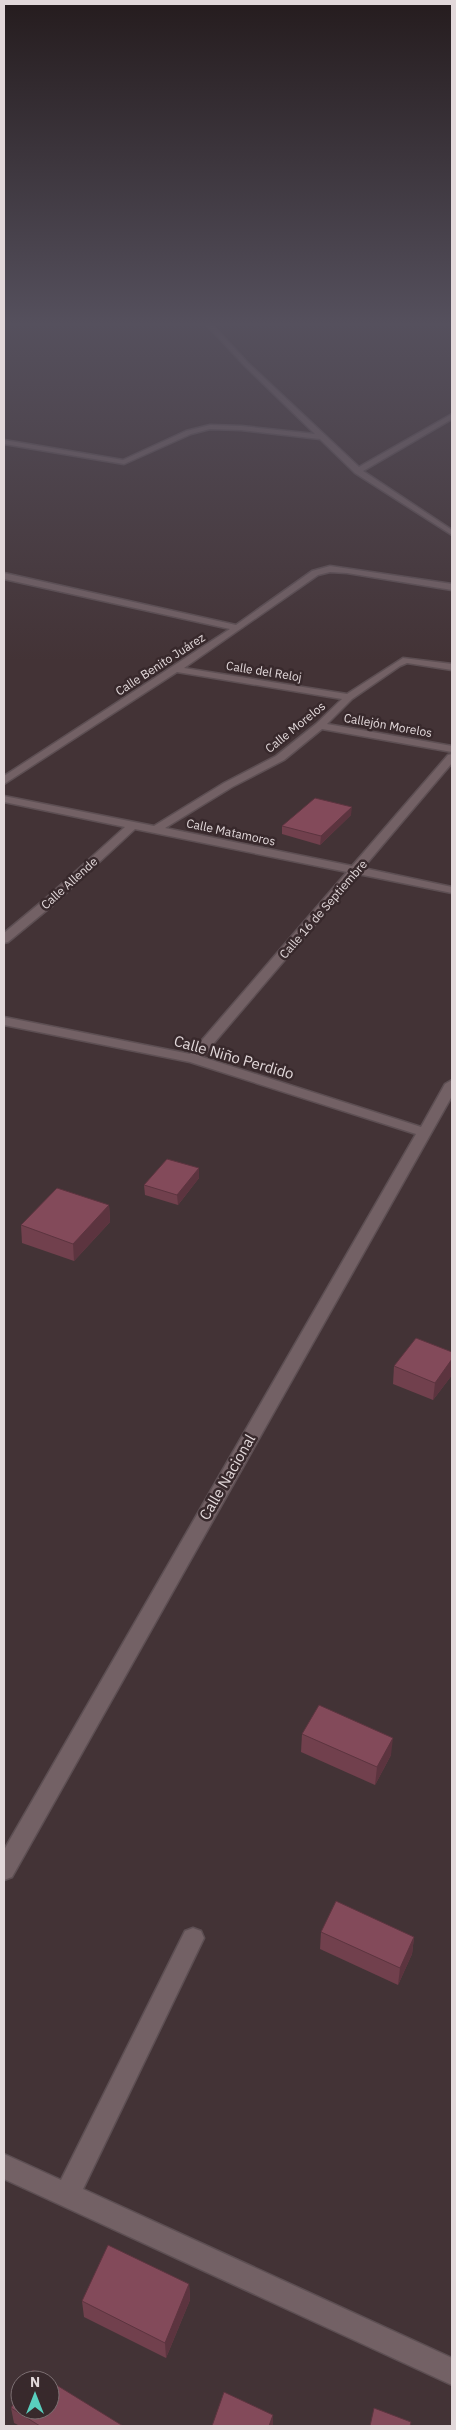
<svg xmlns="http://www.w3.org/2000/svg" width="456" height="2430" font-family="'IBM Plex Sans',sans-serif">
<rect width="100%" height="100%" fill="#433336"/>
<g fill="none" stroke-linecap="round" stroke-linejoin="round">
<defs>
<g id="minor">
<path d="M203,321h6l39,42 111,104 93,-53v5l-89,52 89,59v5l-97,-62 -35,-34 -79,-9 -31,-1 -19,5 -67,30 -120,-20v-4l119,20 63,-29 24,-6 31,1 74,8 -71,-69z"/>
<path d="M330,566l122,18v6l-105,-17 -17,-1 -12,3 -134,93 163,26 56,-36 49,6v6l-45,-7 -7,3 -48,33 -25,25 125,22v6l-130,-23 -38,31 -52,27 -67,41 187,38 96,-111 4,-1v9l-89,105 89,19v6l-94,-19 -156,183 219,70 24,-43 7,-4v16l-440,781 -8,3v-30l412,-716 -226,-72 -186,-37v-8l186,37 157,-182 -212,-43 -82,76 -45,37 -4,1v-10l41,-34 80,-72 -121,-25v-6l150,30 70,-43 52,-27 40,-32 26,-25 -165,-27 -173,112v-8l226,-147 -226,-50v-6l232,52 76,-54z"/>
<path d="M193,1928l8,3 3,7 -121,251 369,169v27l-448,-206v-25l57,26 124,-249z"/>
</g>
</defs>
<!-- minor casing -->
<use href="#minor" stroke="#5d4f53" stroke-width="3"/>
<!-- minor -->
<use href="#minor" fill="#736165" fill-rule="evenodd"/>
</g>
<!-- wall -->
<g fill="#71404d">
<path d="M351,815l-31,30 -38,-11v-8z"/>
<path d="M199,1168v10l-21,27 -33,-10 -1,-10z"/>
<path d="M109,1205l1,17 -36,39 -52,-18 -1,-18z"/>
<path d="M452,1352v23l-19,25 -40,-16 1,-18z"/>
<path d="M302,1734l89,21 -16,30 -74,-33z"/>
<path d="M321,1932l93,5 -2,17 -14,31 -78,-36z"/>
<path d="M189,2284l1,16 -24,58 -82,-41 -2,-16z"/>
<path d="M11,2408l112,18h-103l-6,-3z"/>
</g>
<!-- shaded-wall -->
<g fill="#5c343f">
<path d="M352,807l-1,8 -31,30 1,-9z"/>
<path d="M199,1168v10l-21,27 -1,-10z"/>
<path d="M109,1205l1,17 -36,39 -1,-17z"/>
<path d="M452,1359v16l-19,25 2,-17z"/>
<path d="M393,1738l-2,17 -16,30 2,-18z"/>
<path d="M414,1937l-2,17 -14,31 2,-17z"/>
<path d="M189,2284l1,16 -24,58 -1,-15z"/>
<path d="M273,2415v11h-4z"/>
</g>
<!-- building -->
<g fill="#834a5a" stroke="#5c343f">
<path d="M315,798l37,9 -31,29 -39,-10z"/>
<path d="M167,1159l32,9 -22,27 -33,-10z"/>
<path d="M57,1188l52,17 -36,39 -52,-19z"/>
<path d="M416,1338l36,14v7l-17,24 -41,-17z"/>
<path d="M319,1705l74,33 -16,29 -75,-33z"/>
<path d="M336,1901l78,36 -14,31 -79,-36z"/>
<path d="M108,2245l81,39 -24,59 -83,-42z"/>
<path d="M33,2370l15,10h-21z"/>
<path d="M50,2381l73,45h-83l-29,-18 9,-15v17h30z"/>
<path d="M224,2392l49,23 -4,11h-57z"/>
<path d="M374,2408l37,14 -1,4h-40z"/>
</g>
<!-- sky -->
<linearGradient id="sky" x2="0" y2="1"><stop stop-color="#251c1e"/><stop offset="0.49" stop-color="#55505d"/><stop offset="1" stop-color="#55505d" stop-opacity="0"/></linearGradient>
<rect width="456" height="661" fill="url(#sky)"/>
<g text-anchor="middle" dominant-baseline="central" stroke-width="5" stroke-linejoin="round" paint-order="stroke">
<!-- far-street labels -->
<g font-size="12" fill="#e2d8da" stroke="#38292c">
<text transform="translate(160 664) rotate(-33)">Calle Benito Juárez</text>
<text transform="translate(264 671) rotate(9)">Calle del Reloj</text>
<text transform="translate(388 725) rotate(10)">Callejón Morelos</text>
<text transform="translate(295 727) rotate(-39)">Calle Morelos</text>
<text transform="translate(231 832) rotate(12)">Calle Matamoros</text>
<text transform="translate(69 883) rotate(-42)">Calle Allende</text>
<text transform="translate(323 909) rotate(-49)">Calle 16 de Septiembre</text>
</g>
<!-- street labels -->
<g font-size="15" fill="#e2d8da" stroke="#38292c">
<text transform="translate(234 1057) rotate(16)">Calle Niño Perdido</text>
<text transform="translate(227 1477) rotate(-60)">Calle Nacional</text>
</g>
</g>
<!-- border -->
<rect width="456" height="2430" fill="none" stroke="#e2d8da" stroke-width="10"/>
<!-- north arrow -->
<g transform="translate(35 2395)"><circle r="24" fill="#38292c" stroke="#7c6f72"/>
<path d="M0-4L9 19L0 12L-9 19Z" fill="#59cebe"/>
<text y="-8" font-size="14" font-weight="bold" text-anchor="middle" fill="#e2d8da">N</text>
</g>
</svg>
